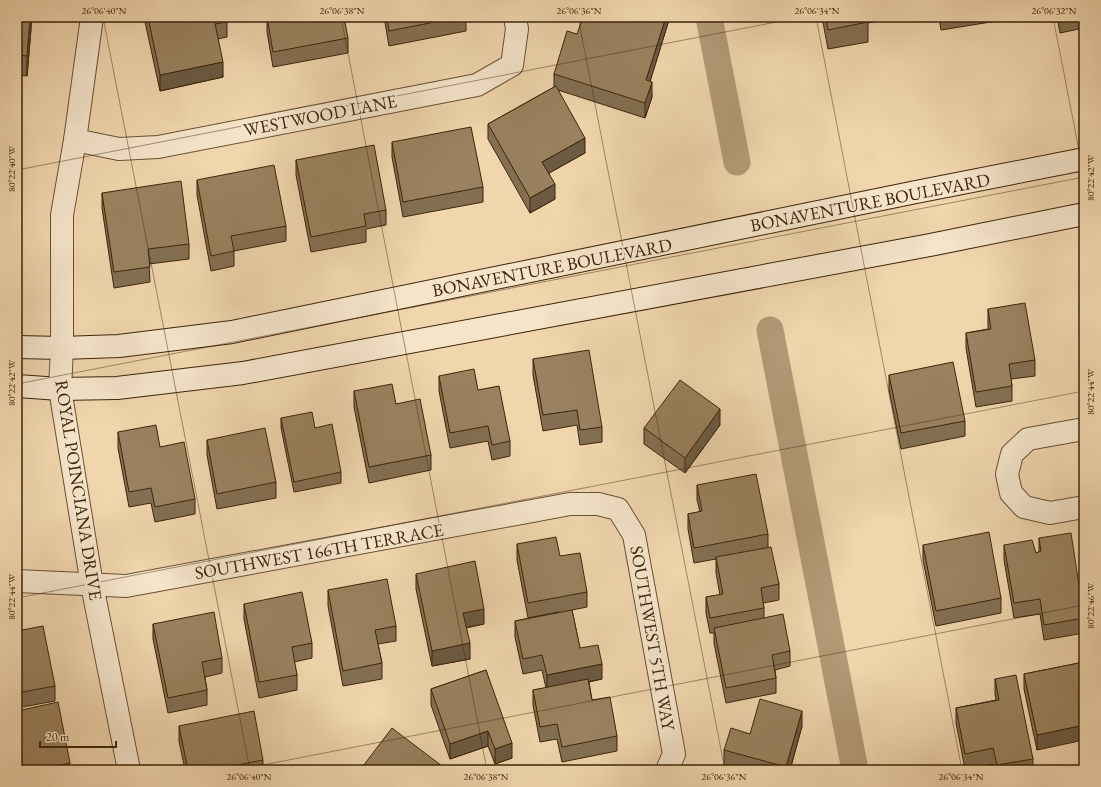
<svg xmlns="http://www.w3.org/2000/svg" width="1101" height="787" font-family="'EB Garamond',serif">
<rect width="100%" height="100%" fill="#f0d5ad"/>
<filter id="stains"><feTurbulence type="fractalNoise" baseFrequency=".005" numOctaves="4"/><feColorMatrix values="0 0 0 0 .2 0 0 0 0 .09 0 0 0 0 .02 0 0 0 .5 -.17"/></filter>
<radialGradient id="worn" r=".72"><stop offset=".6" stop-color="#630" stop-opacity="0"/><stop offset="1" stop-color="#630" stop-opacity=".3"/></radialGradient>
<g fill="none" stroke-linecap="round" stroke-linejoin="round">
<!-- canal -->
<g stroke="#b39976" stroke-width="27">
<path d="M709,17l28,145"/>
<path d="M770,330l85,440"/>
</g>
<defs>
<g id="street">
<path d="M92,17l-17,123 -13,75v133l-2,41 32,196 37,185"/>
<path d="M75,140l44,9 39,-2 319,-62 35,-20 5,-36 -2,-12"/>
<path d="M1084,429l-56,10 -16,15 -5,20 4,19 13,14 26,6 34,-6"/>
<path d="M17,581l109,5 444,-82h28l20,5 16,26 40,219 -7,16"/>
</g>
<g id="secondary">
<path d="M17,347l45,1 57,-2 113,-14 684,-140 168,-33"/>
<path d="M17,386l43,3 57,-1 126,-15 687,-128 154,-31"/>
</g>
</defs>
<!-- street casing -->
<use href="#street" stroke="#695133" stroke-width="24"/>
<!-- secondary casing -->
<use href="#secondary" stroke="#3c250a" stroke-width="24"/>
<!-- street -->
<use href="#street" stroke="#f5e4ca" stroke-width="22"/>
<!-- secondary -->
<use href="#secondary" stroke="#f5e4ca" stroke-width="22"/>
</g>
<!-- wall -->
<g fill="#846f52" stroke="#3c250a">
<path d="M17,17h15l-5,59 -10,-1z"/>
<path d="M144,17h82l1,5v15l-9,2 5,38 -63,14z"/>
<path d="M267,17l81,21v15l-75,14 -6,-35z"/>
<path d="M384,17h82v14l-77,15z"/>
<path d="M668,17v6l-18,58 2,16 -7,21 -87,-28 27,63 -36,20 6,26 -25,14 -42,-74v-15l66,-37v-13l23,-40z"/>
<path d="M822,17h79l-33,6v19l-40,7z"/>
<path d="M939,17h83l-81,13z"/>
<path d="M1057,17h27v11l-24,5z"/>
<path d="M392,142l91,45v15l-80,15 -11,-60z"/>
<path d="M296,160l90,50v15l-20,4v13l-55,10 -15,-77z"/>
<path d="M197,180l89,46v15l-52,10v15l-23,5 -14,-76z"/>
<path d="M102,193l87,51v15l-40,5 1,18 -36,6 -12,-80z"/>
<path d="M988,309l47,51v16l-24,3 1,7v15l-36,6 -10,-59v-15l22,-4z"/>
<path d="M533,359l69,68v15l-22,3 -3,-20 -34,6 -10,-56z"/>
<path d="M889,375l76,46v15l-64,13 -12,-59z"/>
<path d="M439,376l39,14 32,51v15l-18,4 -4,-19 -38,7 -11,-57z"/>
<path d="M354,391l42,13 35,51v15l-62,13 -15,-76z"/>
<path d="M281,418l34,10 26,44v11l-47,9 -13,-64z"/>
<path d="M720,425l-35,48 -41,-29v-16z"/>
<path d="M118,432l42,15 35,52v15l-40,8 -4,-19 -22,4 -11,-59z"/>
<path d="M207,440l69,42v16l-59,11 -10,-54z"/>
<path d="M697,485l71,49v13l11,37v16l-16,3 1,5v10l26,33v15l-15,4 1,8v15l-50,10 -12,-60v-10h-4l-4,-20v-16l14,-2 -4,-22v-14l-22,4 -6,-34v-15l12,-2 -3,-12z"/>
<path d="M1039,538l45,78v17l-40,7 -4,-26 -26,4 -10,-58v-15l32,8 3,-1z"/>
<path d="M517,544l43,12 27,36v15l-15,3 8,38 22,31 -13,3 3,18 25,36v15l-55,11 -5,-23 -17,3 -7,-37v-15l13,-2 -4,-18 -19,4 -8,-37v-16l44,-9 -31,6 -11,-58z"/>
<path d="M923,545l78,53v15l-65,13 -13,-66z"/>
<path d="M416,574l68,50 -18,4 4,31 -38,7 -16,-77z"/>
<path d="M328,590l68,36v15l-18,3 4,19v16l-39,7 -15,-80z"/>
<path d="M244,604l68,39v15l-18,4 3,13v15l-38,8 -15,-79z"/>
<path d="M153,624l69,34v15l-17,4 2,13v15l-39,8 -15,-74z"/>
<path d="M17,631l38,55v15l-38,7z"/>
<path d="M1084,662l-47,88 -13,-61v-15z"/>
<path d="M486,670l26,88 -17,6 -7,-18 -38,13 -19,-54v-16z"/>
<path d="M995,679l38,80v11h-38l-2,-6 -28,5 -9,-46v-15l40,-8 -1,-6z"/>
<path d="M179,726l84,34v10h-78l-6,-29z"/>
<path d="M802,726l-12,44h-52l1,-1 -15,-4v-15l26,-16z"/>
<path d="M70,763v7h-53z"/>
</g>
<!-- shaded-wall -->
<g fill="#6c5a42" stroke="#3c250a">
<path d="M30,17h2l-5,59v-20z"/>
<path d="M666,17h2v6l-22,72v-15z"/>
<path d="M223,62v15l-63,14v-16z"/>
<path d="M652,82v15l-7,21v-15z"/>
<path d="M18,91v16l-1,7v-15z"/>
<path d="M585,138v15l-43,24v-15z"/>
<path d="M555,184v15l-25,14v-15z"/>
<path d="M720,409v16l-35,48v-15z"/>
<path d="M21,445v16l-4,51v-15z"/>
<path d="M484,609v15l-21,4v-15z"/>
<path d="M470,643v16l-38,7v-15z"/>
<path d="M602,664v15l-55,11v-15z"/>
<path d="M802,711v15l-12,44h-4v-3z"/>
<path d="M1084,725v15l-47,10v-15z"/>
<path d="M488,731v15l-38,13v-15z"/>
<path d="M512,743v15l-17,6v-15z"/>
</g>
<!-- building -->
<g fill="#9a815f" stroke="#3c250a">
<path d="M17,17h13l-3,39 -10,-1z"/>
<path d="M148,17h78l1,5 -12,2 8,38 -63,13z"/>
<path d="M267,17h77l4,21 -75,14z"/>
<path d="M387,17h73l-71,14z"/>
<path d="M583,17h83l-20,63 6,2 -7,21 -91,-29 13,-43 10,3z"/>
<path d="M826,17h41l1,5 -40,8z"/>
<path d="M556,86l29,52 -43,24 13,22 -25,14 -42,-74z"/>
<path d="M471,127l12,60 -80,15 -11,-60z"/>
<path d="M374,145l12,65 -22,4 2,12 -55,11 -15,-77z"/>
<path d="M274,165l12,61 -55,10 3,15 -23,5 -14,-76z"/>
<path d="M181,181l8,63 -41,5 2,18 -36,5 -12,-79z"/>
<path d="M1025,303l10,57 -26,4 3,22 -36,6 -10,-59 25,-4 -3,-20z"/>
<path d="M589,350l13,77 -22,3 -3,-20 -34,5 -10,-56z"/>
<path d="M953,362l12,59 -64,12 -12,-58z"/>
<path d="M474,369l4,21 21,-4 11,55 -18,4 -4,-19 -38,7 -11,-57z"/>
<path d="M680,380l40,29 -35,49 -41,-30z"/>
<path d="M392,384l4,20 24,-5 11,56 -62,12 -15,-76z"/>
<path d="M312,412l3,16 17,-4 9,48 -47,10 -13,-64z"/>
<path d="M156,425l4,22 24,-5 11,57 -40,8 -4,-19 -22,4 -11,-60z"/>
<path d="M265,428l11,54 -59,12 -10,-54z"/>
<path d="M17,445h4l-4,52z"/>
<path d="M756,474l12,60 -74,14 -6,-34 14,-3 -5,-26z"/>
<path d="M989,532l12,66 -65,13 -13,-66z"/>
<path d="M1071,533l13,85 -40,7 -4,-26 -26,4 -10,-58 28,-5 4,13 5,-2 -2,-13z"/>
<path d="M556,537l4,19 20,-3 7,39 -59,11 -11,-59z"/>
<path d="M771,547l8,37 -18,4 3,20 -54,10 -4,-21 17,-3 -7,-37z"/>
<path d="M475,561l9,48 -21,4 7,30 -38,8 -16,-77z"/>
<path d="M387,579l9,47 -21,4 7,33 -39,8 -15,-81z"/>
<path d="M302,592l10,51 -20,4 5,28 -38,7 -15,-78z"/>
<path d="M572,610l8,38 18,-3 4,19 -55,11 -5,-20 -19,4 -8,-38z"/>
<path d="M214,612l8,46 -20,4 5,28 -39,8 -15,-74z"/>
<path d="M783,614l7,37 -18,4 4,23 -50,10 -12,-60z"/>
<path d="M43,626l12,60 -38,7v-62z"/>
<path d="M1084,662v63l-47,10 -13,-61z"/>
<path d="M486,670l26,73 -17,6 -7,-18 -38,13 -19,-55z"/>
<path d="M1016,675l17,84 -36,6 -4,-17 -28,6 -9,-46 43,-8 -4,-21z"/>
<path d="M588,679l4,21 18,-3 7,39 -55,11 -5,-23 -17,3 -7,-37z"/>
<path d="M760,699l42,12 -16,56 -62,-17 7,-22 19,6z"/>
<path d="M58,702l12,61 -33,7h-20v-59z"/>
<path d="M254,711l9,49 -52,10h-23l-9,-44z"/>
<path d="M392,728l50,38 -3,4h-79z"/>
<path d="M741,767l3,3h-6z"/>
</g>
<!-- ticks -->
<path fill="none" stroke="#3c250a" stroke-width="1" stroke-opacity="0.45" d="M103,17l147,753M341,17l146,753M578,17l147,753M816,17l146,753M1053,17l31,159M17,170l785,-153M17,384l1067,-207M17,598l1067,-207M237,770l847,-165"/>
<g text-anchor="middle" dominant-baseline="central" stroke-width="4" stroke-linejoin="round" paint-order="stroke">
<!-- street labels -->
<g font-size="18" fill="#3c250a" stroke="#f5e4ca">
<text transform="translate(320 115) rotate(-11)">WESTWOOD LANE</text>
<text transform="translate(870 202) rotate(-11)">BONAVENTURE BOULEVARD</text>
<text transform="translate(552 267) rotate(-11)">BONAVENTURE BOULEVARD</text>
<text transform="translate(79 490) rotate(81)">ROYAL POINCIANA DRIVE</text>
<text transform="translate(319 551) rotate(-10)">SOUTHWEST 166TH TERRACE</text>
<text transform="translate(653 638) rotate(80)">SOUTHWEST 5TH WAY</text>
</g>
</g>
<!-- margin -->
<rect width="1101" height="787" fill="none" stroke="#f0d5ad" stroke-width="44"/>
<!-- scale -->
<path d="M40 741v6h76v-6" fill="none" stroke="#3c250a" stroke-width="2"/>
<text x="46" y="741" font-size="12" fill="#3c250a" stroke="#f5e4ca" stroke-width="3" paint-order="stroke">20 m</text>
<rect x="22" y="22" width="1057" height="743" fill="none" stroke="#3c250a" stroke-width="1.5"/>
<g font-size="10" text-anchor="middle" fill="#3c250a">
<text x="104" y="14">26°06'40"N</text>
<text x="342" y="14">26°06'38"N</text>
<text x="579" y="14">26°06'36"N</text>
<text x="817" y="14">26°06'34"N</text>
<text x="1054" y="14">26°06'32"N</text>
<text transform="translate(11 169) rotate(-90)" y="4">80°22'40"W</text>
<text transform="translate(1090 178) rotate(-90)" y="4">80°22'42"W</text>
<text transform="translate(11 383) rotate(-90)" y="4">80°22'42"W</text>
<text transform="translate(1090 392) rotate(-90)" y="4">80°22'44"W</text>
<text transform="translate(11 597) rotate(-90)" y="4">80°22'44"W</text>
<text transform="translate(1090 606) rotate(-90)" y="4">80°22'46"W</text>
<text x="249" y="780">26°06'40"N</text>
<text x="486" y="780">26°06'38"N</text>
<text x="724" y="780">26°06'36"N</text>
<text x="961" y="780">26°06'34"N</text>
</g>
<rect width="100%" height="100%" filter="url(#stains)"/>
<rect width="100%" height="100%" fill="url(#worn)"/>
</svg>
